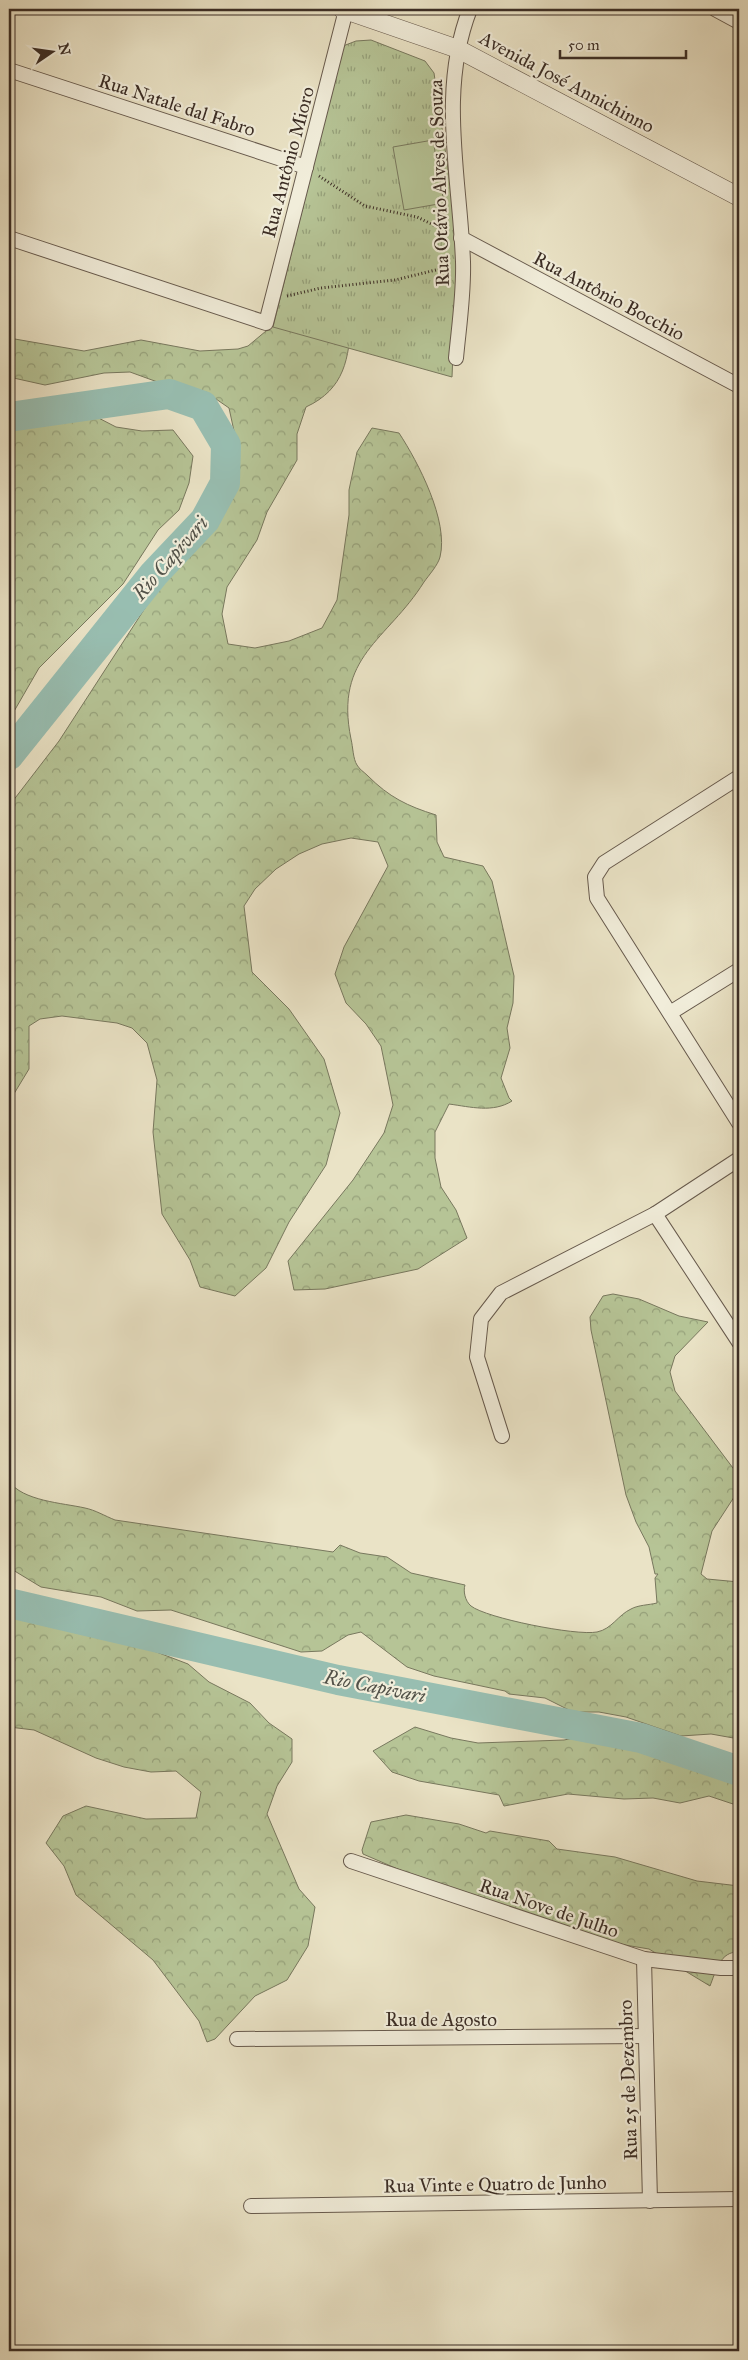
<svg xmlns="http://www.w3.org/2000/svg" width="748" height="2360" font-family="'IM FELL Great Primer',serif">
<defs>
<pattern id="forest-crowns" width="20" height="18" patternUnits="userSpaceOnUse" patternTransform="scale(1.25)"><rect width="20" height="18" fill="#b6c496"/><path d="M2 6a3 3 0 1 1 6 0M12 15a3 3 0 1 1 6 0" fill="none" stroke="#95a07a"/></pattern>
<pattern id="park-tufts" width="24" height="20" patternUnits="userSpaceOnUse" patternTransform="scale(1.25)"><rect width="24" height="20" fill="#b6c496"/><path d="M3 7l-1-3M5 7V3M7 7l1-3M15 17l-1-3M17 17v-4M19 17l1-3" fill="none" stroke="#95a07a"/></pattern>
</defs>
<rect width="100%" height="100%" fill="#eae3c6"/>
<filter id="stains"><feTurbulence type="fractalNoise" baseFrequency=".004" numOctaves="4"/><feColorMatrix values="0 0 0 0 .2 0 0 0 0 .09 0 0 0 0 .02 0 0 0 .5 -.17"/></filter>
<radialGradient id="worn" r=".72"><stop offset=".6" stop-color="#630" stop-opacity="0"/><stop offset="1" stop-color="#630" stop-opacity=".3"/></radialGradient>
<!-- forest -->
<g fill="url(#forest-crowns)" stroke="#78785e">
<path d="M351,320c-2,38 -6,69 -45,87l-9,27v26l-30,52 -10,28 -30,47 -5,27 6,30 27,4 34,-7 33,-13 15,-28 12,-85v-25l8,-38 15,-24 27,5c19,29 50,88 41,124 -2,8 -11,18 -16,25 -37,59 -90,74 -73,157 2,8 2,20 6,26 2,4 7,7 11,11 21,21 39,30 68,39l1,27 7,15 39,9 9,15 22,95 -1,27 -6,25 3,20 -9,30 8,20 3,3c-19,12 -41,6 -63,3l-14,28v26l6,29 15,23 11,28 -49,31 -93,20 -31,1 -6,-29 65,-81 31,-47 9,-28 -12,-59 -15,-22 -20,-21 -11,-29 9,-27 44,-81 -10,-24 -27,-4 -29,6 -23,10 -23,15 -21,20 -11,17 8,66 37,37 35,50 16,54 -14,52 -37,57 -23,46 -31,28 -35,-9 -10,-27 -28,-46 -9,-82 4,-52 -10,-37 -15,-15 -15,-5 -55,-7 -22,3 -11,7v43l-20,33v-296l50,-65 112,-173 46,-76 17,-61 -5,-23 -23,-16h-21l-55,-20 -26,1 -59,12 -36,-8v-39l75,13 57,-11 59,11 38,-2 10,-3 30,-25z"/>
<path d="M54,404l33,8 29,15 26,4 31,-1 20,26 -4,27 -10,27 -21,20 -35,54 -84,84 -30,52v-297z"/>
<path d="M613,1294l26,5 40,17 29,6 -33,34 -5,16 5,19 64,85 -1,15 -26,40 -11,43 6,5 32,3v157l-28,-5 -30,2 -55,-19 -27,-5h-26l-28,-14 -36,-4 -4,-3 -71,-15 -27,-9 -46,-35 -13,3 -26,16 -21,1 -130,-42 -34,1 -36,-14 -60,-10 -28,-17h-4v-89c13,20 54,22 76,27 10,2 20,8 30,12l218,32 7,-7 20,8 27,4 24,16 54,12c-2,6 0,16 6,21 15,12 105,30 126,26 15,-3 21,-17 34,-23 7,-4 18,-4 26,-6l-2,-25 3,-4h-3l-6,-27 -13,-25 -10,-27 -35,-165 -1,-13 13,-21z"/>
<path d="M9,1611l84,11 32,18 63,24 21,18 41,21 19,20 23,16v23l-15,24 -10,28 32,75 16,18 -7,39 -21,34 -32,16 -40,43 -8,3 -8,-21 -46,-61 -77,-65 -12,-29 -18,-23 17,-27 23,-10 60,13 50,-1 5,-26 -25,-21 -25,1 -27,-5 -28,-9 -62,-28 -25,-3z"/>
<path d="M415,1727l36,11 27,5 86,-3 29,-6 27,4 28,10 26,5 65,29v24l-30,-10 -29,7 -27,-5 -29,1 -56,-5 -64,12 -5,-11 -80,-14 -27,-9 -19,-21z"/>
<path d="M406,1815l53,9 27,9 4,-2 59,10 8,8 58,8 82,24 42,5v66c-19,-1 -23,19 -29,34l-61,-37 -108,-18 -178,-77 -1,-4 9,-28z"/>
</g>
<!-- park -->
<path fill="url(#park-tufts)" stroke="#78785e" d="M371,40l54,21 9,12 24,165 -6,139 -179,-50 70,-281 13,-5z"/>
<!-- pitch -->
<path fill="#b6c496" stroke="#78785e" d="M433,140l11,63 -40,7 -11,-63z"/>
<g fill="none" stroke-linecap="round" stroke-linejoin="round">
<!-- river -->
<g stroke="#98beb1" stroke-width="30">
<path d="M9,417l160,-23 34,12 23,39 -1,38 -20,37 -51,54 -145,181"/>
<path d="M9,1603l329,77 303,58 98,33"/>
</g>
<defs>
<g id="minor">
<path d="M715,9l24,13"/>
<path d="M9,70l297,97"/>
<path d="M9,238l257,85 80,-313"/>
<path d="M461,238l278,148"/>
<path d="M456,358c3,-32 8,-65 7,-96 -3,-85 -25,-171 7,-253"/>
<path d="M739,777l-135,86 -9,14 2,21 142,225"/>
<path d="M670,1013l69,-43"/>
<path d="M655,1214l84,128"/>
<path d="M502,1436l-25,-79 4,-38 20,-26 154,-79 84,-55"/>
<path d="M351,1861l293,98 77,9h18"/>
<path d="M644,1959l6,242"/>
<path d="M237,2039l409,-3"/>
<path d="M251,2206l488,-7"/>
</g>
<path id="tertiary" d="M342,9l116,40 281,148"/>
</defs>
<!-- minor casing -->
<use href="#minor" stroke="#675a4d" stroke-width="16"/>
<!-- tertiary casing -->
<use href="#tertiary" stroke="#675a4d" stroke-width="19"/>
<!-- path -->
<g stroke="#3b2d25" stroke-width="3" stroke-dasharray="1 2.5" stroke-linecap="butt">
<path d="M319,176l46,30 52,11 29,14"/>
<path d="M287,296l34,-8 74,-8 53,-13"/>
</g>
<!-- minor -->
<use href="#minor" stroke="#f1edda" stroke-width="14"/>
<!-- tertiary -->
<use href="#tertiary" stroke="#f1edda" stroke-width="18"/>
</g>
<g text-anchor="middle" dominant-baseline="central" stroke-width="4.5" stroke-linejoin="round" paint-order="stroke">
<!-- street labels -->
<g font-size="19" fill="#3b2d25" stroke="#f1edda">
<text transform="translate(567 82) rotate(28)">Avenida José Annichinno</text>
<text transform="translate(177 105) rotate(18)">Rua Natale dal Fabro</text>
<text transform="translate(288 162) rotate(-75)">Rua Antônio Mioro</text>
<text transform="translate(439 183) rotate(-92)">Rua Otávio Alves de Souza</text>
<text transform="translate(609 296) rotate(28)">Rua Antônio Bocchio</text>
<text transform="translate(549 1908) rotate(19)">Rua Nove de Julho</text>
<text x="441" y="2019">Rua de Agosto</text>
<text transform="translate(628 2080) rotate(-92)">Rua 25 de Dezembro</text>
<text transform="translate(495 2184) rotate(-1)">Rua Vinte e Quatro de Junho</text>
</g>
<!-- water labels -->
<g font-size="20" font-style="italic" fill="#525148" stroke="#f1edda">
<text transform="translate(170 558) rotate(-49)">Rio Capivari</text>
<text transform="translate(375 1686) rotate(11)">Rio Capivari</text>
</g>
</g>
<!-- margin -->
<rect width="748" height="2360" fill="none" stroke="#eae3c6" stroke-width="30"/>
<rect x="10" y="10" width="728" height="2340" fill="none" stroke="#3b2d25" stroke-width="2.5"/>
<rect x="15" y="15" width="718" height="2330" fill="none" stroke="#3b2d25"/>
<!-- north arrow -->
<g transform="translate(52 52) rotate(77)" stroke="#f1edda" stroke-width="4" paint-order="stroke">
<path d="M0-4L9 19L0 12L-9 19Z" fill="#3b2d25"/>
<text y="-8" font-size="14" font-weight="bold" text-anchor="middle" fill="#3b2d25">N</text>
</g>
<!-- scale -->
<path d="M560 50v8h126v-8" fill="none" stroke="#3b2d25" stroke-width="2.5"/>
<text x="568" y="50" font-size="15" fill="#3b2d25" stroke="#f1edda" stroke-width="4" paint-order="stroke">50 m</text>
<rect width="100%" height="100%" filter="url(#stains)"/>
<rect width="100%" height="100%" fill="url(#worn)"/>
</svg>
